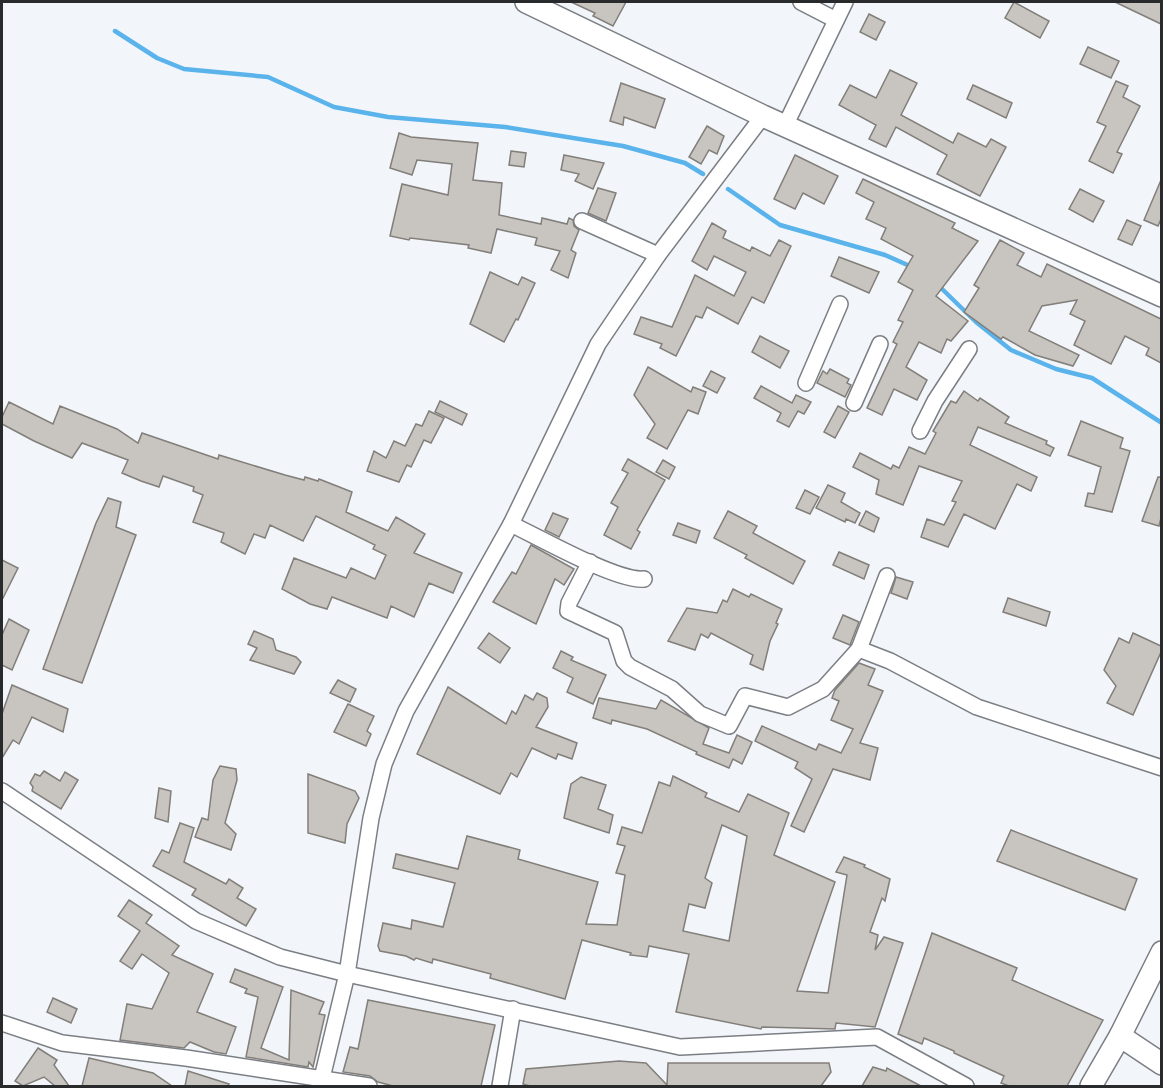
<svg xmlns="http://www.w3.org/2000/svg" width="1163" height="1088" font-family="Lato,sans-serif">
<rect width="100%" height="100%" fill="#f2f6fb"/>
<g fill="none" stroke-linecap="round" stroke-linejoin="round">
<!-- stream -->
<g stroke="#5ab3eb" stroke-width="4.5">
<path d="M115,31l42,27 27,11 84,8 66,30 54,10 117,10 118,19 62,17 18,11"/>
<path d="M728,189l52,36 105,30 27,12"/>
<path d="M938,285l38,37 35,28 45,19 36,9 70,45"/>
</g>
</g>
<!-- building -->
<g fill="#c8c4bf" stroke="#827e79" stroke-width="1.5" fill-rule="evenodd">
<path d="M571,2h55l-13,24 -20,-10 2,-3z"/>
<path d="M1014,2l35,19 -9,17 -35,-20z"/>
<path d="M1115,2h46v22z"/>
<path d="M869,14l16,8 -9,18 -16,-8z"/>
<path d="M1088,47l31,14 -8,17 -31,-14z"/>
<path d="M890,70l27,13 -16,32 52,28 5,-10 28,14 5,-8 15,8 -26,49 -43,-22 10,-19 -51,-28 -10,20 -17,-8 7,-14 -37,-20 11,-20 26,13z"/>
<path d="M1116,81l12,5 -5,11 17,9 -23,46 5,2 -9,19 -24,-12 17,-35 -9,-4z"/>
<path d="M621,83l44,16 -10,29 -31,-11 -1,8 -13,-4z"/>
<path d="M973,85l39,18 -6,15 -39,-19z"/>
<path d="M707,126l17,10 -7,18 -8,-4 -8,14 -12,-7z"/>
<path d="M399,133l12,4 67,6 -5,37 29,3 -3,32 42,9 1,-6 25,6 2,-6 4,2 1,6 5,4 -8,20 5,3 -8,25 -17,-8 9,-19 -25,-6 2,-7 -40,-9 -6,24 -23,-5 1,-3 -59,-7 -1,2 -19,-4 12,-52 46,11 4,-31 -35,-4 -5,15 -22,-7z"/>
<path d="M511,151l15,2 -2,14 -15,-2z"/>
<path d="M564,155l40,8 -11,26 -18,-8 4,-7 -18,-4z"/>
<path d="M795,155l43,21 -14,28 -21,-11 -8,16 -21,-10z"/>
<path d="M863,179l92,44 -3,5 26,13 -42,55 32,25 -17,20 -4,-2 -6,14 -22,-11 -13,25 21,13 -10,20 -23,-11 -12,26 -15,-7 30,-64 -4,-2 10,-20 -5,-2 15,-30 -15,-8 15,-26 -32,-17 5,-11 -20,-9 8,-17 -18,-9z"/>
<path d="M1161,180v39l-3,7 -14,-6z"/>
<path d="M598,188l18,5 -10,28 -18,-8z"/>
<path d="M1080,189l24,12 -11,21 -24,-13z"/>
<path d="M1127,220l14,6 -9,19 -14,-6z"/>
<path d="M712,223l14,8 -3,7 27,13 2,-4 18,9 9,-16 12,6 -27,57 -12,-6 -14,27 -31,-17 -5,11 -6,-2 -20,40 -16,-8 2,-4 -28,-10 7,-17 31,10 23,-52 39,21 12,-24 -32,-16 -7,14 -15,-9z"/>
<path d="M1000,240l24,13 -7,12 24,12 6,-13 114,55v44l-15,-8 3,-7 -24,-12 -14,28 -37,-19 11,-24 -15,-7 7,-14 -35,6 -13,25 50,24 -6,11 -38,-11 -32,-18 -2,2 -37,-27 15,-24 -5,-3z"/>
<path d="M839,257l40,15 -10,21 -38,-17z"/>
<path d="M490,272l28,13 4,-8 13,6 -17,37 -2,-1 -12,23 -34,-18z"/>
<path d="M760,336l29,15 -9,17 -28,-16z"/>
<path d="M648,367l43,25 2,-5 13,5 -8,22 -10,-4 -21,39 -20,-11 8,-14 -21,-29z"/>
<path d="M830,369l19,10 -2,4 4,2 -6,12 -28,-14 6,-12 4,3z"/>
<path d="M711,371l14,7 -8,15 -14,-7z"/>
<path d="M761,386l31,17 4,-8 15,7 -7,12 -6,-3 -9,16 -12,-6 4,-8 -27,-15z"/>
<path d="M964,391l14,10 2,-3 29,19 -4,6 42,18 -1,3 8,4 -4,8 -72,-29 -8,18 67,32 -6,14 -14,-7 -22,45 -31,-15 -16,33 -27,-10 6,-18 17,6 12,-23 -4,-1 10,-20 -43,-15 -16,39 -27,-11 3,-14 -26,-13 7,-14 31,16 2,-4 6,3 10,-21 16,7 11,-21 -3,-2 18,-30 5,2z"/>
<path d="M440,401l27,13 -5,11 -27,-13z"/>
<path d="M9,402l44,22 7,-18 57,23 21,14 4,-10 76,26 1,-4 66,20 19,5 1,-3 13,4 1,-2 33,13 -6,20 42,19 8,-14 29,17 -11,19 48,20 -9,20 -24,-10 -15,34 -23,-11 -4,12 -55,-21 -5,12 -17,-5 -28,-15 12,-31 52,20 5,-10 24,11 11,-24 -13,-6 2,-4 -59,-29 -13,25 -33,-16 -5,13 -11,-4 -9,20 -24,-12 3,-9 -31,-11 10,-27 -10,-4 1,-4 -31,-11 -4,11 -18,-6 -19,-8 6,-13 -46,-17 -10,15 -38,-17 -32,-17v-7z"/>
<path d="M838,406l11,6 -14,26 -11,-6z"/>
<path d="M429,411l15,7 -13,25 -7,-3 -13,27 -4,-2 -8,17 -32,-11 7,-20 12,7 8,-17 11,5 11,-22 6,2z"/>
<path d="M1081,421l42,17 -3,10 10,3 -18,61 -27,-6 3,-13 6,1 7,-27 -33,-12z"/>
<path d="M628,459l37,21 -28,50 3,2 -9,17 -27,-14 14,-28 -7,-4 17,-30 -6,-3z"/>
<path d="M663,460l12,7 -6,12 -13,-7z"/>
<path d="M1158,477h3v41l-2,8 -17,-5z"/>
<path d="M828,485l17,8 -4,9 19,11 -5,10 -9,-4 -1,3 -29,-14z"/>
<path d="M805,490l14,7 -9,17 -14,-6z"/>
<path d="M108,498l13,4 -5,25 20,8 -54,148 -39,-14 53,-146z"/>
<path d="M728,511l29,15 -4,7 52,28 -12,23 -48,-26 2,-3 -33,-17z"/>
<path d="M866,511l13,7 -5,14 -15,-7z"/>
<path d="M553,513l15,6 -9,18 -14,-7z"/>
<path d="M678,523l22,8 -4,12 -23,-8z"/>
<path d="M531,545l43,24 -10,16 -9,-6 -19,45 -43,-22 19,-30 4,2z"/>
<path d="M839,552l30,13 -5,14 -31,-14z"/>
<path d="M2,560l16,8 -16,32z"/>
<path d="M896,577l17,5 -6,17 -16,-6z"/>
<path d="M733,589l16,8 2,-3 31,15 -6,14 2,1 -8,17 -7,29 -13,-6 3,-9 -42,-22 -3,5 -7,-4 -6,16 -27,-9 19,-33 30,5 6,-13 4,2z"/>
<path d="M1008,598l42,14 -4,14 -43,-14z"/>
<path d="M843,615l16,7 -9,23 -17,-7z"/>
<path d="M9,619l20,11 -17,40 -10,-5v-30z"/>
<path d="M254,631l19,8 3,11 20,7 5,5 -7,12 -44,-14 7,-12 -9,-4z"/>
<path d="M489,633l21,15 -10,15 -22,-15z"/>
<path d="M1133,633l28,13v6l-28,63 -26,-12 9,-17 -12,-16 15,-32 10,5z"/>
<path d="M561,651l12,6 -2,3 35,15 -13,29 -26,-12 6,-14 -20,-10z"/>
<path d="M859,663l16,6 -7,16 15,6 -23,52 18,5 -8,32 -37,-11 -29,63 -13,-6 21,-47 -17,-11 3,-6 -43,-21 7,-15 54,24 3,-6 22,9 12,-24 -22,-9 8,-19 -7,-3 3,-8z"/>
<path d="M338,680l18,9 -6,13 -20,-9z"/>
<path d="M12,685l56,24 -5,23 -31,-15 -13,27 -6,-4 -11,18v-44z"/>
<path d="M448,687l58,37 6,-13 4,3 9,-19 8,5 4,-7 10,5 1,9 -12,20 41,16 -5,16 -14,-5 -2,5 -24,-11 -15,29 -6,-4 -11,21 -83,-40z"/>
<path d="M599,698l57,11 5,-9 48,28 -6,16 26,9 8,-18 15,7 -10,22 -9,-5 -4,9 -33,-14 1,-2 -50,-23 -35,-9 -1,4 -18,-6z"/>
<path d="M348,704l26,12 -7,15 4,3 -5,12 -32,-14z"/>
<path d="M220,766l16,3 1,11 -12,43 11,11 -5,16 -36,-13 7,-19 6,2 5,-40z"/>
<path d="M44,771l16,10 5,-9 13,8 -17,29 -29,-18 1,-4 -3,-4 5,-9 5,2z"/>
<path d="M308,774l47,17 4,7 -12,26 -2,19 -37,-10z"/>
<path d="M673,776l34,17 -2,4 34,15 9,-18 41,19 -15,42 61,27 -38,109 31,2 19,-118 -11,-3 8,-15 21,8 -1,2 26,12 -5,22 -3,-3 -12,34 8,3 -3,15 9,-13 19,6 -28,84 -39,-4 -1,6 -73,-2 -1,2 -85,-17 13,-58 -40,-8 -2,11 -17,-2 1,-2 -49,-13 -17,59 -75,-21 1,-4 -58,-15 -1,4 -16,-5 -2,2 -8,-4 -26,-5 -2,-5 5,-23 28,6 1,-9 31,7 12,-44 -62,-15 3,-14 62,15 9,-33 53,14 -2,9 80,23 -12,42 31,1 8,-50 -9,-2 9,-27 -8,-2 5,-17 20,6 17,-51 11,4zM722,825l25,11 -18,105 -46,-10 6,-27 16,4 7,-25 -7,-5z"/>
<path d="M581,777l25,8 -8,24 15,6 -4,18 -45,-15 7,-34z"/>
<path d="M159,788l12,3 -3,31 -13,-4z"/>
<path d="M180,823l14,5 -10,34 42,22 3,-5 14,9 -6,10 19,11 -10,17 -54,-31 4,-6 -43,-23 9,-16 7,3z"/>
<path d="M1011,830l126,49 -12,31 -128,-49z"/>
<path d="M129,900l23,15 -6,8 33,23 -7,9 41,19 -16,38 39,15 -10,27 -12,-2 -24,-10 -6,6 -64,-8 7,-36 25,5 17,-36 -27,-19 -10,15 -12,-8 20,-30 -22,-15z"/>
<path d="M932,933l85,35 -5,12 91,40 -36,66h-58l-8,-3 3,-7 -50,-23v-2l-30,-13 -2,6 -24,-10z"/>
<path d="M235,969l48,18 -22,61 28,12 2,-70 33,12 -5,12 6,1 -12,52 -4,-5 -1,5 -62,-10 12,-60 -13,-4 2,-4 -17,-7z"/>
<path d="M53,998l24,11 -6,14 -24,-11z"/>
<path d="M368,1000l127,25 -14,61h-88l-15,-4 -8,-6 -27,-4 7,-25 8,2z"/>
<path d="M38,1048l19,12 -3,5 15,21h-14l-11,-9 -21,9 -8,-5z"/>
<path d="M89,1058l64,15 19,13h-90z"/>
<path d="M619,1061l27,2 21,22 1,-22h161l2,9 -10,14h-291l-7,-2 3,-15z"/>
<path d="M873,1067l13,4 1,-3 34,18h-59z"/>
<path d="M188,1071l41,13 -1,2h-43z"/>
</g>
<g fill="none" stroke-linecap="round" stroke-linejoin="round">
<defs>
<g id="street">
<path d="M801,2l35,18"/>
<path d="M785,126l60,-124"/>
<path d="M582,221l76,34"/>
<path d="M806,383l34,-79"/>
<path d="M854,403l26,-59"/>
<path d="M920,431l15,-30 34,-52"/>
<path d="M511,524c27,13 107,58 133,55"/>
<path d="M590,562l-21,41 -1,8 47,22 9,28 6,6 42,22 28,25 29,12 16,-30 43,11 35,-18 36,-40 31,12 87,46 185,61"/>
<path d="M859,649l28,-73"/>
<path d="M2,791l194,130 84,36 67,17 333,73 197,-10 89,49"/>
<path d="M2,1023l60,20 124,15 183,28"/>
<path d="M322,1078l25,-104 24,-156 13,-54 22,-53 105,-187 87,-180 60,-89 105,-139"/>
<path d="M500,1086l13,-77"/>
</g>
<g id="secondary">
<path d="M526,2l237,114 399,180"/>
<path d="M1120,1036l42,28"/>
<path d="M1091,1086l29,-50 42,-84"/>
</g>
</defs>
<!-- street casing -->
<use href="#street" stroke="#7b7f84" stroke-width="18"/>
<!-- secondary casing -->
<use href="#secondary" stroke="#7b7f84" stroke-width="24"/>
<!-- street -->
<use href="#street" stroke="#fff" stroke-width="15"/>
<!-- secondary -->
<use href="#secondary" stroke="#fff" stroke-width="21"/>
</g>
<!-- border -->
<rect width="1163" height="1088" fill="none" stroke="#282a2c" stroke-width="6"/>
</svg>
